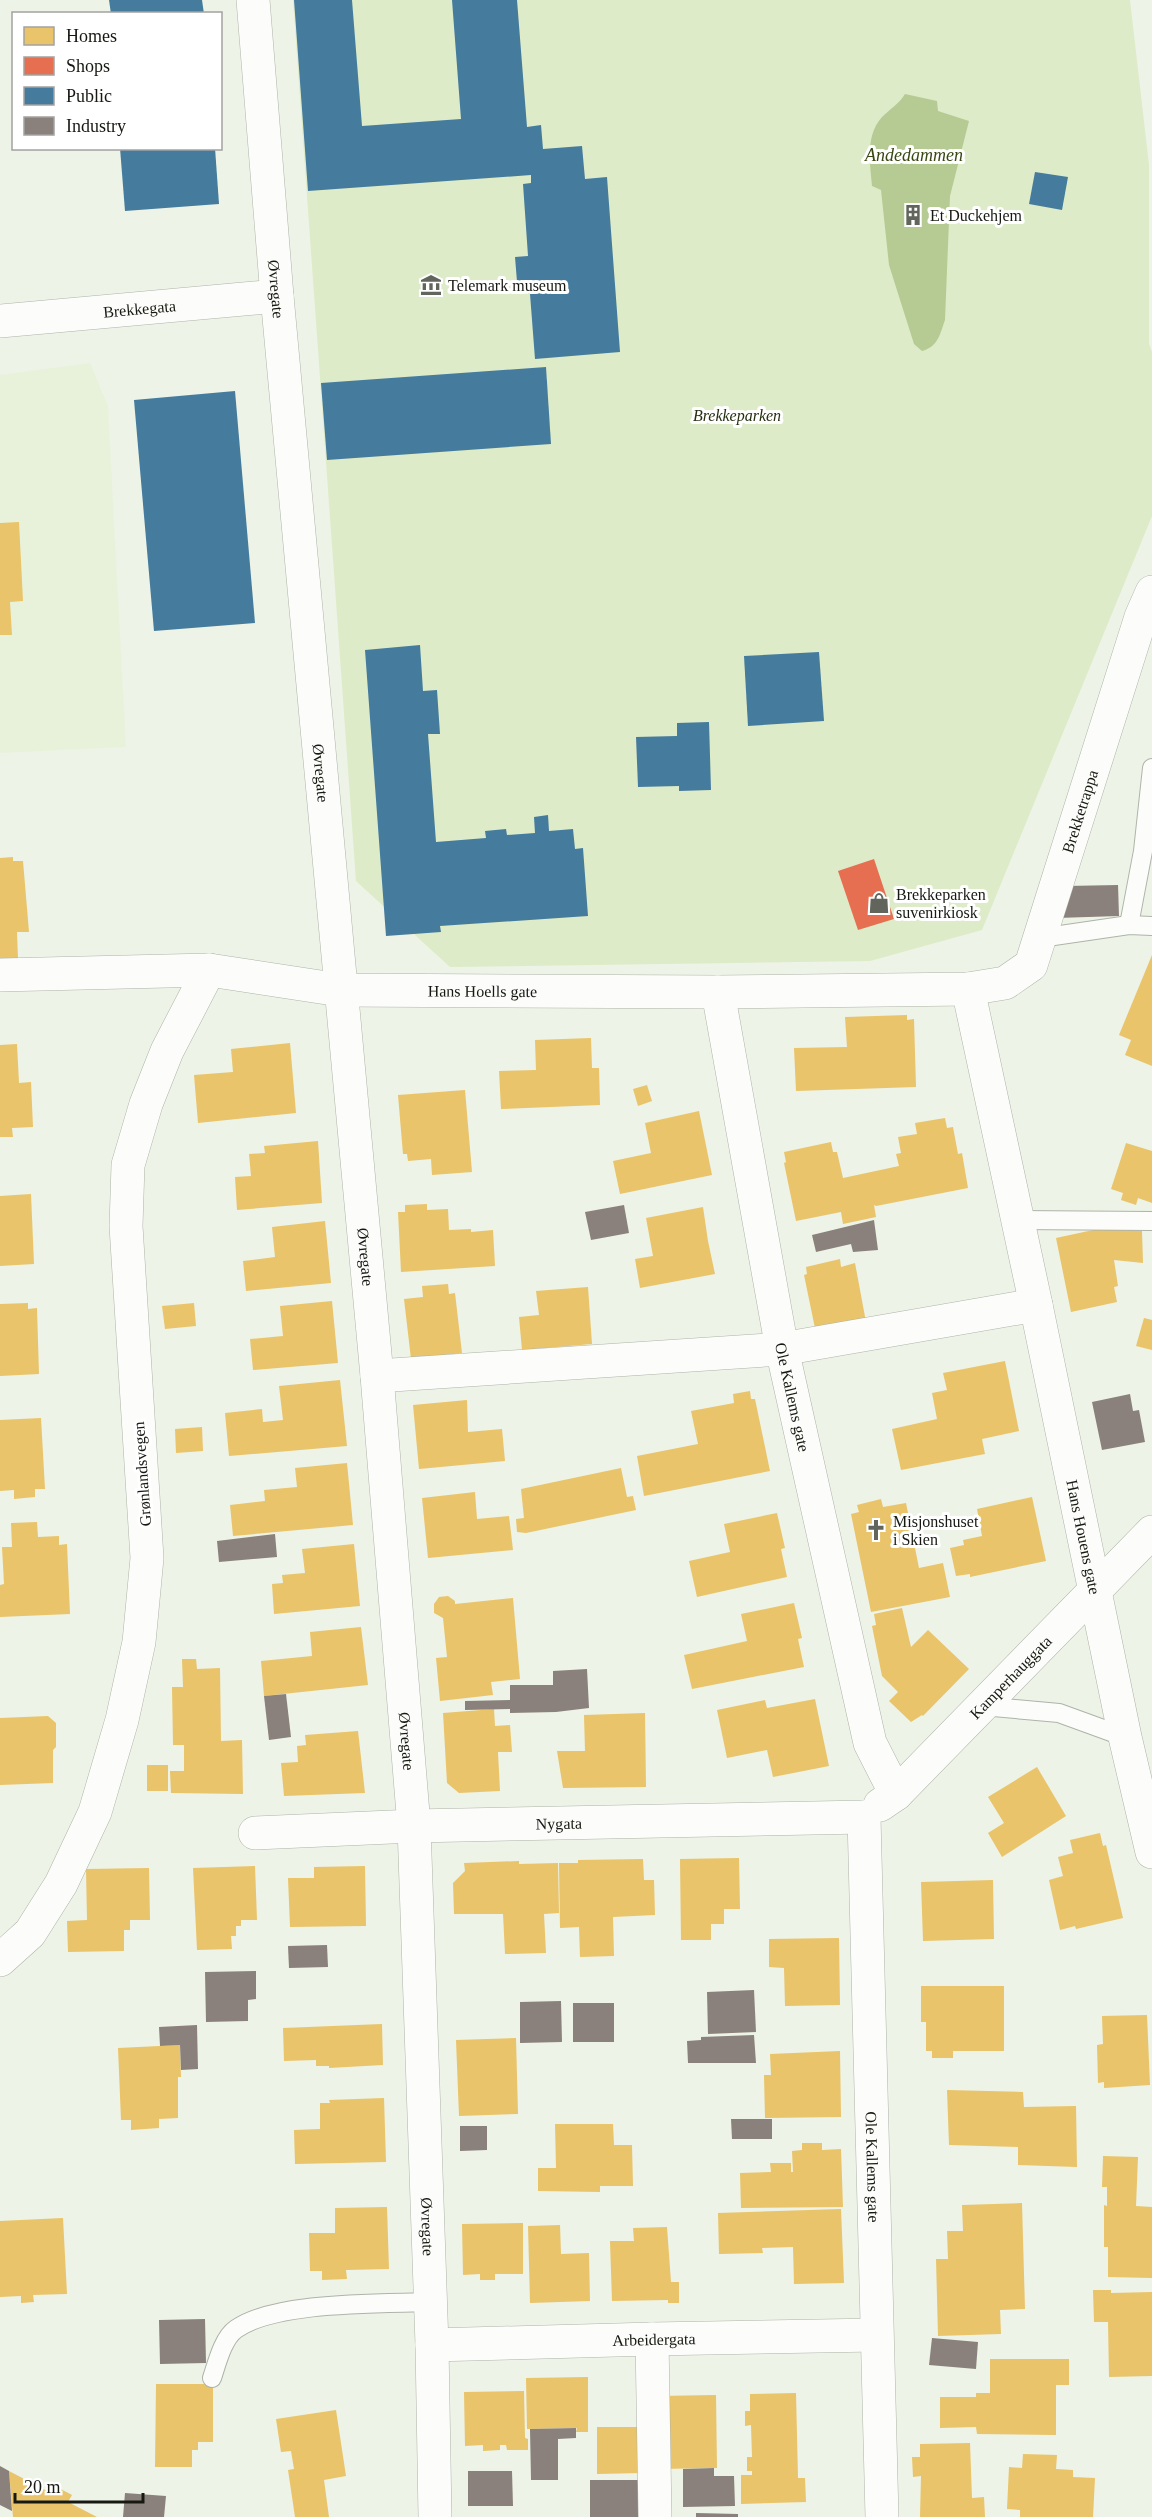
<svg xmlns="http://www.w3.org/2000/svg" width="1152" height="2517" font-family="'Times New Roman',serif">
<rect width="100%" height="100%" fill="#edf3e6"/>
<!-- built -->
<path fill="#e8f2db" d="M90,363l18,43 18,341 -126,6v-378z"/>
<!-- green -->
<path fill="#ddebc8" d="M293,0h837l19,165v179l3,8v164l-170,414 -112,31 -420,6 -94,-86z"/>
<!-- water -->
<path fill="#b6cb93" d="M905,94l32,7 1,10 31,10 -19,75 -5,124c-5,14 -7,27 -23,31l-8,-7 -25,-79 -8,-75 -9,-4c-2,-23 -7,-50 10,-69 8,-8 17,-13 23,-23z"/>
<!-- homes -->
<g fill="#e9c46a">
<path d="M19,522l4,79 -13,1 2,33h-12v-112z"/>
<path d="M13,857v4h10l6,71h-12l1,27h-18v-101z"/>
<path d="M1152,955v111l-27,-11 6,-15 -12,-5z"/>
<path d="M907,1015v5l7,-1 2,68 -120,4 -2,-43 53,-1 -2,-30z"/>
<path d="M591,1038l1,30h7l1,37 -99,4 -2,-38 37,-1 -1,-30z"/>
<path d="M290,1043l6,70 -98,10 -4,-48 39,-3 -2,-23z"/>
<path d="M17,1044l2,39 12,-1 2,45 -21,1 1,9h-13v-92z"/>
<path d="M647,1085l5,16 -14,5 -5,-17z"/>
<path d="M465,1090l7,82 -40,3 -1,-16 -23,2 -1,-7h-4l-5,-59z"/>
<path d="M699,1111l13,64 -92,19 -7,-33 38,-8 -6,-30z"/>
<path d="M945,1118l2,10 6,-1 5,27 4,-1 6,35 -92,18 -2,-1 2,12 -33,7 -2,-12 -45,9 -12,-58 2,-1 -2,-10 47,-10 2,10h4l6,26 56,-12 -3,-12 5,-1 -3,-16 19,-3 -2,-11z"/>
<path d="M318,1141l4,62 -85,7 -2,-33 16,-1 -2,-22 16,-1 -1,-7z"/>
<path d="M1126,1143l26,8v52l-14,-5 -2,7 -15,-5 2,-7 -12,-4z"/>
<path d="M31,1194l3,70 -34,2v-70z"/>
<path d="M427,1204v6l21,-1 1,21 22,-1v3l22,-2 2,36 -94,6 -3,-60h7v-7z"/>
<path d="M703,1207l5,34 7,33 -75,14 -5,-29 18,-3 -7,-38z"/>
<path d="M325,1221l6,62 -85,8 -3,-30 32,-4 -3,-30z"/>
<path d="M1107,1227l35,4 1,32 -29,-3 4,26 -4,1 3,15 -46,10 -15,-74z"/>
<path d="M840,1259l1,8 14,-4 11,59 -50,11 -12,-58 3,-1 -1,-7z"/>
<path d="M448,1284l1,10 6,-1 7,60 -51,6 -7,-60 19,-2 -1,-11z"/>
<path d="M588,1287l4,57 -70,6 -3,-33 20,-2 -3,-24z"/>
<path d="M332,1301l6,62 -85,7 -3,-31 33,-3 -3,-30z"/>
<path d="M28,1303v6l9,-1 2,66 -39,2v-72z"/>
<path d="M194,1303l2,23 -31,3 -3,-23z"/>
<path d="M1144,1318l8,2v30l-16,-4z"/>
<path d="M1005,1361l14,70 -37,8 3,15 -84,16 -9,-41 45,-10 -5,-26 15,-3 -4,-17z"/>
<path d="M340,1380l7,66 -118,10 -4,-43 37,-4 1,13 20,-2 -4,-34z"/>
<path d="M750,1391l1,8h4l15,72 -126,25 -7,-40 61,-12 -7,-33 43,-8 -1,-9z"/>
<path d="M467,1400l1,32 34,-3 3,32 -86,8 -6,-64z"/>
<path d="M41,1418l4,71h-10v8l-21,2v-9l-14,1v-71z"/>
<path d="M202,1427l1,24 -27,2 -1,-24z"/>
<path d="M347,1463l6,62 -120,11 -3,-31 35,-4 -1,-11 33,-3 -2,-19z"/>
<path d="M621,1468l6,29 6,-1 3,14 -110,23 -9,-1 -1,-13 8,-1 -3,-29z"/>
<path d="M475,1492l2,27 32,-3 4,34 -85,8 -6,-60z"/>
<path d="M1032,1497l14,64 -76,16v-3l-14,2 -6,-28 14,-3 -1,-5 19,-4 -5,-27z"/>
<path d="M881,1499l2,8 23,-4 13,65 24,-5 7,34 -79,15 -20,-98 8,-2 -2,-7z"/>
<path d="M777,1513l8,35 -4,1 6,28 -90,20 -8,-36 41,-9 -6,-28z"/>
<path d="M37,1522l1,15 21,-1v9l8,-1 3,70 -70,3v-32l4,-1 -2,-37h10l-1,-24z"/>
<path d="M354,1544l6,62 -86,8 -2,-30 11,-1 -1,-8 23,-2 -3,-24z"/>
<path d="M448,1596l7,5v3l58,-6 7,81 -29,3 2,13 -53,6 -4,-43 11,-1 -4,-39 -9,-5v-9l5,-7z"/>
<path d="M794,1603l8,35 -4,1 6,28 -112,22 -8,-34 63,-14 -6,-27z"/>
<path d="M902,1608l9,39 17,-17 41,39 -46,47 -1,-1 -11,7 -22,-21 9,-9 -16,-16 -10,-50 4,-1 -2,-11z"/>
<path d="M361,1627l7,58 -104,11 -3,-35 51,-5 -2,-24z"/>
<path d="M182,1659h14l1,10 23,-1 1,73 21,-1 1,54 -72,-1 -1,-22h14v-26h-11l-1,-58h11z"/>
<path d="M815,1699l14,67 -56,11 -6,-27 -40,8 -10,-48 48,-10 2,8z"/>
<path d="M494,1709l1,17 15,-1 2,27h-14l2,39 -41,2 -12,-10 -4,-70z"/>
<path d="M645,1713l1,74 -83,1 -6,-37h28l-1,-36z"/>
<path d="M48,1716l8,7v24l-3,3v33l-53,2v-67z"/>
<path d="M358,1731l7,62 -81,3 -3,-33 17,-1 -1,-16 9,-1 -1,-10z"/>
<rect x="147" y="1765" width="21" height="26"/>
<path d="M1037,1767l29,49 -64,41 -14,-24 16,-10 -16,-26z"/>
<path d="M1100,1833l3,13 3,-1 17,73 -47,11 -1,-3 -15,4 -11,-50 14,-4 -5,-19 15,-4 -3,-13z"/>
<path d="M739,1858l1,51h-16v15h-13v16h-30l-1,-81z"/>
<path d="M643,1859l1,21h10l1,35 -42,2 1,39 -34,1 -1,-30 -19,1 -1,-65h19v-3z"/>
<path d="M519,1861v3l39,-1 1,50 -15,1 2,39 -41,1 -2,-40h-49l-1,-31 12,-12 -1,-8z"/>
<path d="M255,1866l2,54h-16v6h-5v10h-5l1,13 -35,1 -4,-82z"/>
<path d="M365,1866l1,60 -76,1 -2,-49h26v-11z"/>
<path d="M149,1868l1,52h-20v10h-6v21l-56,1 -1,-31 20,-1 -1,-51z"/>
<path d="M993,1880l1,59 -71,2 -2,-59z"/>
<path d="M839,1938l1,67 -55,1 -1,-38 -15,-1v-28z"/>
<path d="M921,1986h83v65h-51v7h-21v-7h-6v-29h-5z"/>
<path d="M1147,2015l3,70 -46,3v-6l-6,1 -1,-38 6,-1 -1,-28z"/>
<path d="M382,2024l1,41 -54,3v-2h-13v-6l-32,1 -1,-33z"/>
<path d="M516,2038l2,76 -59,2 -3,-76z"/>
<path d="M180,2045l1,32h-3v41l-19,1v9l-28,2v-10h-10l-3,-72z"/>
<path d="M840,2051l1,66 -76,1 -1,-43h7l-1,-21z"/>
<path d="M947,2090l76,2 1,15 52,-1 1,61 -59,-2v-18l-69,-2z"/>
<path d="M384,2098l2,64 -91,2 -1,-34 26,-1v-26h10l-1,-3z"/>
<path d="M555,2124h58l1,21h18l1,41h-33v6l-62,-1v-23h18z"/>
<path d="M802,2143h20v7l19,-1 2,58 -102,1 -1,-35 31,-1 -1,-9h21v9h2l-1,-21 10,-1z"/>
<path d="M1103,2156l35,1 -2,49 16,1v71l-44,-1v-30h-4v-42l3,1v-19h-5z"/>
<path d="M1022,2203l3,106 -25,1 1,24 -63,2 -2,-77h12l-1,-28h16l-1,-26z"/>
<path d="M387,2207l2,62 -43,1 1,9 -25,1v-9h-12l-1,-38h26v-25z"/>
<path d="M841,2209l3,74 -50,1 -1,-37 -31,1 1,5 -44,1 -1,-41z"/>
<path d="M63,2218l4,76 -34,1 1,7 -13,1v-7l-21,1v-76z"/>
<path d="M523,2223v51h-28v6h-15v-6l-17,1 -1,-51z"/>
<path d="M560,2225l1,29 28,-1 1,48 -60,2 -2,-77z"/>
<path d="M667,2227l4,55h8v21h-11v-3l-56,1 -2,-60h24l-1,-13z"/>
<path d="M1093,2290h18v3l41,-1v84l-43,1 -1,-55h-14z"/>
<path d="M990,2359h79v26h-13v50l-79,-1 -1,-7 -36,1v-31h36v-4h14z"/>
<path d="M588,2377v55h-12l1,-4 -50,1 -1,-51z"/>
<path d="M156,2384h57v58h-15v8h-6v17h-37z"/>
<path d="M524,2391l1,47 3,1v11h-21l-1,-5h-6v5l-17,1v-6l-18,1 -1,-54z"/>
<path d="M796,2393l2,85h7l1,24 -65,2v-29h11v-4h-5v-14h5l-1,-32 -6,1v-15h5v-17z"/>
<path d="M716,2395l1,73 -58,1 -1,-73z"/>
<path d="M336,2410l10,66 -22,4 5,37h-34l-7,-47 6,-1 -3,-18 -10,1 -5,-33z"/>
<path d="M597,2427h44l1,46 -45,1z"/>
<path d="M970,2443l2,55 12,-1 1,20h-65l1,-41 -8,1 -1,-20h8v-13z"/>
<path d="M1023,2454l34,1 -1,14 17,1v7l22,1 -2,39h-73v-7l-13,-1 2,-42 13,1z"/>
<path d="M9,2471l42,22 4,-7 17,9 -4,7 29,15h-84z"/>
</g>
<!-- shops -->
<path fill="#e76f51" d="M874,859l20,60 -36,11 -20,-59z"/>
<!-- public -->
<g fill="#457b9d">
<path d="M109,0h93l2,14h-93z"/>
<path d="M294,0h58l10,126 99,-7 -9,-119h65l10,127 14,-2 2,24 39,-3 3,33 22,-2 13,175 -85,7 -5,-65h-12l-3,-37 13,-1 -5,-72 8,-1v-8l-223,16z"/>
<path d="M120,148h95l4,56 -94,7z"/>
<path d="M1035,172l33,5 -6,33 -33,-6z"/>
<path d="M546,367l5,77 -224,16 -6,-77z"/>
<path d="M235,391l20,232 -101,8 -20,-231z"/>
<path d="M420,645l3,46 14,-1 3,44h-12l8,108 50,-4 -1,-7 21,-2 1,6 28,-2 -1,-16 14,-2 1,16 24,-2 2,20 8,-1 5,68 -148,10 1,6 -55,4 -21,-286z"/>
<path d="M819,652l5,69 -76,5 -4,-70z"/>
<path d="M709,722l2,68 -32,1v-5l-41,1 -2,-50 41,-1v-13z"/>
</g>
<!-- industry -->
<g fill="#8a817c">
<path d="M1118,885l1,31 -62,2 9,-32z"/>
<path d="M624,1205l5,28 -38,7 -6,-28z"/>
<path d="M874,1220l4,30 -25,2 -2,-8 -35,8 -4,-17z"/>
<path d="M1130,1394l3,17 6,-1 6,32 -43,8 -10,-48z"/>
<path d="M275,1534l2,23 -58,5 -2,-21z"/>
<path d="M587,1669l2,39 -33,4 -46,1v-4l-45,1v-9l45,-1v-15h43v-14z"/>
<path d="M286,1694l5,43 -22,3 -5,-44z"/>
<path d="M327,1945l1,22 -39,1 -1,-22z"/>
<path d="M256,1971v28l-8,1v21l-42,1 -1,-50z"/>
<path d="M754,1990l2,42 -48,2 -1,-42z"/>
<path d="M561,2001l1,41 -42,1v-41z"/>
<rect x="573" y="2003" width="41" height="39"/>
<path d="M197,2025l1,44 -17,1 -1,-25 -20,1 -1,-19z"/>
<path d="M754,2035l2,28h-68l-1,-22 14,-1v-3z"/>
<path d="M731,2119h41v20h-40z"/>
<path d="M460,2126h27v24l-27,1z"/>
<path d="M205,2319l1,44 -46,1 -1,-44z"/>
<path d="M932,2338l46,4 -2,27 -47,-4z"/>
<path d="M576,2428v10l-18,1v41h-27l-1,-51z"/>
<path d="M0,2466l9,5 3,40 -12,-6z"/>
<path d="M714,2468v8h20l1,30 -52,1v-38z"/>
<path d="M468,2471h44l1,35h-45z"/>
<rect x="590" y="2480" width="52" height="37"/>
<path d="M125,2493l41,3 -2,21h-41z"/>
<path d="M696,2513l42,1v3h-42z"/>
</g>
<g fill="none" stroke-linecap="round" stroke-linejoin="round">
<defs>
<g id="service">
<path d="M1129,925l14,-74 9,-83"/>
<path d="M1040,938l89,-13 23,1"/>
<path d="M1016,1220l136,1"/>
<path d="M982,1706l77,7 66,24"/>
<path d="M212,2378c5,-15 11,-40 24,-49 40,-28 144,-25 195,-27"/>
</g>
<g id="minor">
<path id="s1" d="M0,321l277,-25"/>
<path id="s2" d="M0,975l209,-5 131,20 378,2 250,-3 37,-6 26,-18 110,-348 11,-25"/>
<path id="s3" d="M968,989l68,316 89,432 27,115"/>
<path id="s4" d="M718,992l64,357 88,394 26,51"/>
<path d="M377,1376l405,-27 254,-44"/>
<path id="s5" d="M880,1805l16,-11 256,-262"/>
<path id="s6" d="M864,1817l18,700"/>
<path id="s7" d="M255,1833l159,-7 450,-9"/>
<path d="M0,1960l30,-27 31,-49 34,-72 27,-92 17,-78 8,-84 -21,-332 2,-61 18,-61 21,-53 42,-81"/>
<path d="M652,2339l3,178"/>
<path id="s8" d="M432,2345l220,-6 224,-4"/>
</g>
<g id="tertiary">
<path id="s9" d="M253,0l24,296 100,1080 37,450 18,519 3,172"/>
</g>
</defs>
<!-- service casing -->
<use href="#service" stroke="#aeb3a8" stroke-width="20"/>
<!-- minor casing -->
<use href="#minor" stroke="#aeb3a8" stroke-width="34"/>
<!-- tertiary casing -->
<use href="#tertiary" stroke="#aeb3a8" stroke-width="34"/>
<!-- service -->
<use href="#service" stroke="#fcfdfb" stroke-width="18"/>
<!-- minor -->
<use href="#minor" stroke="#fcfdfb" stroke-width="33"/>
<!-- tertiary -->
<use href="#tertiary" stroke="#fcfdfb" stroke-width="33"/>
</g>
<!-- icons -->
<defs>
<symbol id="building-bare" viewBox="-9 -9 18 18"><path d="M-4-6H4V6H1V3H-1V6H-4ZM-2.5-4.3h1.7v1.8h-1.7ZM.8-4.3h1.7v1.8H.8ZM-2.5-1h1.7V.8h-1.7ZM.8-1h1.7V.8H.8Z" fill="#61655c" stroke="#fff" stroke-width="2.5" paint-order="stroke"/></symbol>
<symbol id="museum-bare" viewBox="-9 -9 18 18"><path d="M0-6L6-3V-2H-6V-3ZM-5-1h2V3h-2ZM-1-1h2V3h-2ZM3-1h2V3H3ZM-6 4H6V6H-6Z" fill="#61655c" stroke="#fff" stroke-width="2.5" paint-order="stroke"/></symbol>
<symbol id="shop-bare" viewBox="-9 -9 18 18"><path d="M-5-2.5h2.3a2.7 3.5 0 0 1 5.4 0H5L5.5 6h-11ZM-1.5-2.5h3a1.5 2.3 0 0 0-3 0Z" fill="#61655c" stroke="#fff" stroke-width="2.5" paint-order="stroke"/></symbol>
<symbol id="church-bare" viewBox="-9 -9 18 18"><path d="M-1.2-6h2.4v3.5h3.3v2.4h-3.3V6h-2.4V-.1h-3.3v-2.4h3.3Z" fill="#61655c" stroke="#fff" stroke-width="2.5" paint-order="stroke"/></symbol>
</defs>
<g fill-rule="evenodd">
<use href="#building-bare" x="898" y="200" width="30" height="30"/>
<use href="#museum-bare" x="416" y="270" width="30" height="30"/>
<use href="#shop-bare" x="864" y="888" width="30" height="30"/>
<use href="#church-bare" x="861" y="1515" width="30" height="30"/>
</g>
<g text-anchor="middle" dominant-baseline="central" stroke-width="6" stroke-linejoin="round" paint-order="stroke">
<!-- poi labels -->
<g font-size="16" fill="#161911" stroke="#fff" text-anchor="start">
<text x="930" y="215">Et Duckehjem</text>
<text x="448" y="285">Telemark museum</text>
<text x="896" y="894">Brekkeparken<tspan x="896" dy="18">suvenirkiosk</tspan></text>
<text x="893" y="1521">Misjonshuset<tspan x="893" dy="18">i Skien</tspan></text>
</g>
<!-- street labels -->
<g font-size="16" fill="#161911" stroke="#fff">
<text stroke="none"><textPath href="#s9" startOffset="290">Øvregate</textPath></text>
<text stroke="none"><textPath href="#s1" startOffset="140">Brekkegata</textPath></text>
<text stroke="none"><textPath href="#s9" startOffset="776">Øvregate</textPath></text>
<text stroke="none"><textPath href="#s2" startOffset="1200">Brekketrappa</textPath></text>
<text stroke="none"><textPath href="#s2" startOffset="484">Hans Hoells gate</textPath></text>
<text stroke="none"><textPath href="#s9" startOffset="1262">Øvregate</textPath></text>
<text stroke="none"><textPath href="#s4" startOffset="412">Ole Kallems gate</textPath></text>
<text transform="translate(142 1474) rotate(-94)">Grønlandsvegen</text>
<text stroke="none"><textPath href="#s3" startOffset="560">Hans Houens gate</textPath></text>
<text stroke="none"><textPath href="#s5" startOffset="183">Kamperhauggata</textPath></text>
<text stroke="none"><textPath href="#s9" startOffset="1748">Øvregate</textPath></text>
<text stroke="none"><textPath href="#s7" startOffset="304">Nygata</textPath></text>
<text stroke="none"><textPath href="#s6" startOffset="350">Ole Kallems gate</textPath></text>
<text stroke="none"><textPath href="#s9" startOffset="2234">Øvregate</textPath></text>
<text stroke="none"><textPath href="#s8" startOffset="222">Arbeidergata</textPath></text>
</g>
<!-- park labels -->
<g font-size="16" font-style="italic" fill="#253010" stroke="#fff">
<text x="737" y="415">Brekkeparken</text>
</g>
<!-- water labels -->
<g font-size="18" font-style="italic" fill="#384812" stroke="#fff">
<text x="914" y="155">Andedammen</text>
</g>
</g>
<!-- legend -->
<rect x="12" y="12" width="210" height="138" fill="#ffffff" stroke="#a2a3a0" stroke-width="1.5"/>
<rect x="24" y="27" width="30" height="18" fill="#e9c46a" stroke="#a2a3a0" stroke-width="1.5"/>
<text x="66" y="42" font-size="18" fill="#161911">Homes</text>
<rect x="24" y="57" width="30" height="18" fill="#e76f51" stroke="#a2a3a0" stroke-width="1.5"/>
<text x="66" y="72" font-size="18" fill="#161911">Shops</text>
<rect x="24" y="87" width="30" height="18" fill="#457b9d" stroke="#a2a3a0" stroke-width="1.5"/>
<text x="66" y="102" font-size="18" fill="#161911">Public</text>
<rect x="24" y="117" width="30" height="18" fill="#8a817c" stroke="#a2a3a0" stroke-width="1.5"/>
<text x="66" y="132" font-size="18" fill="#161911">Industry</text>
<!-- scale -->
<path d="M15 2493v9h128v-9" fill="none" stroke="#161911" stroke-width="3"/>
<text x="24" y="2493" font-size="18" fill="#161911" stroke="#ffffff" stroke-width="4.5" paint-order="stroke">20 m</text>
</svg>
